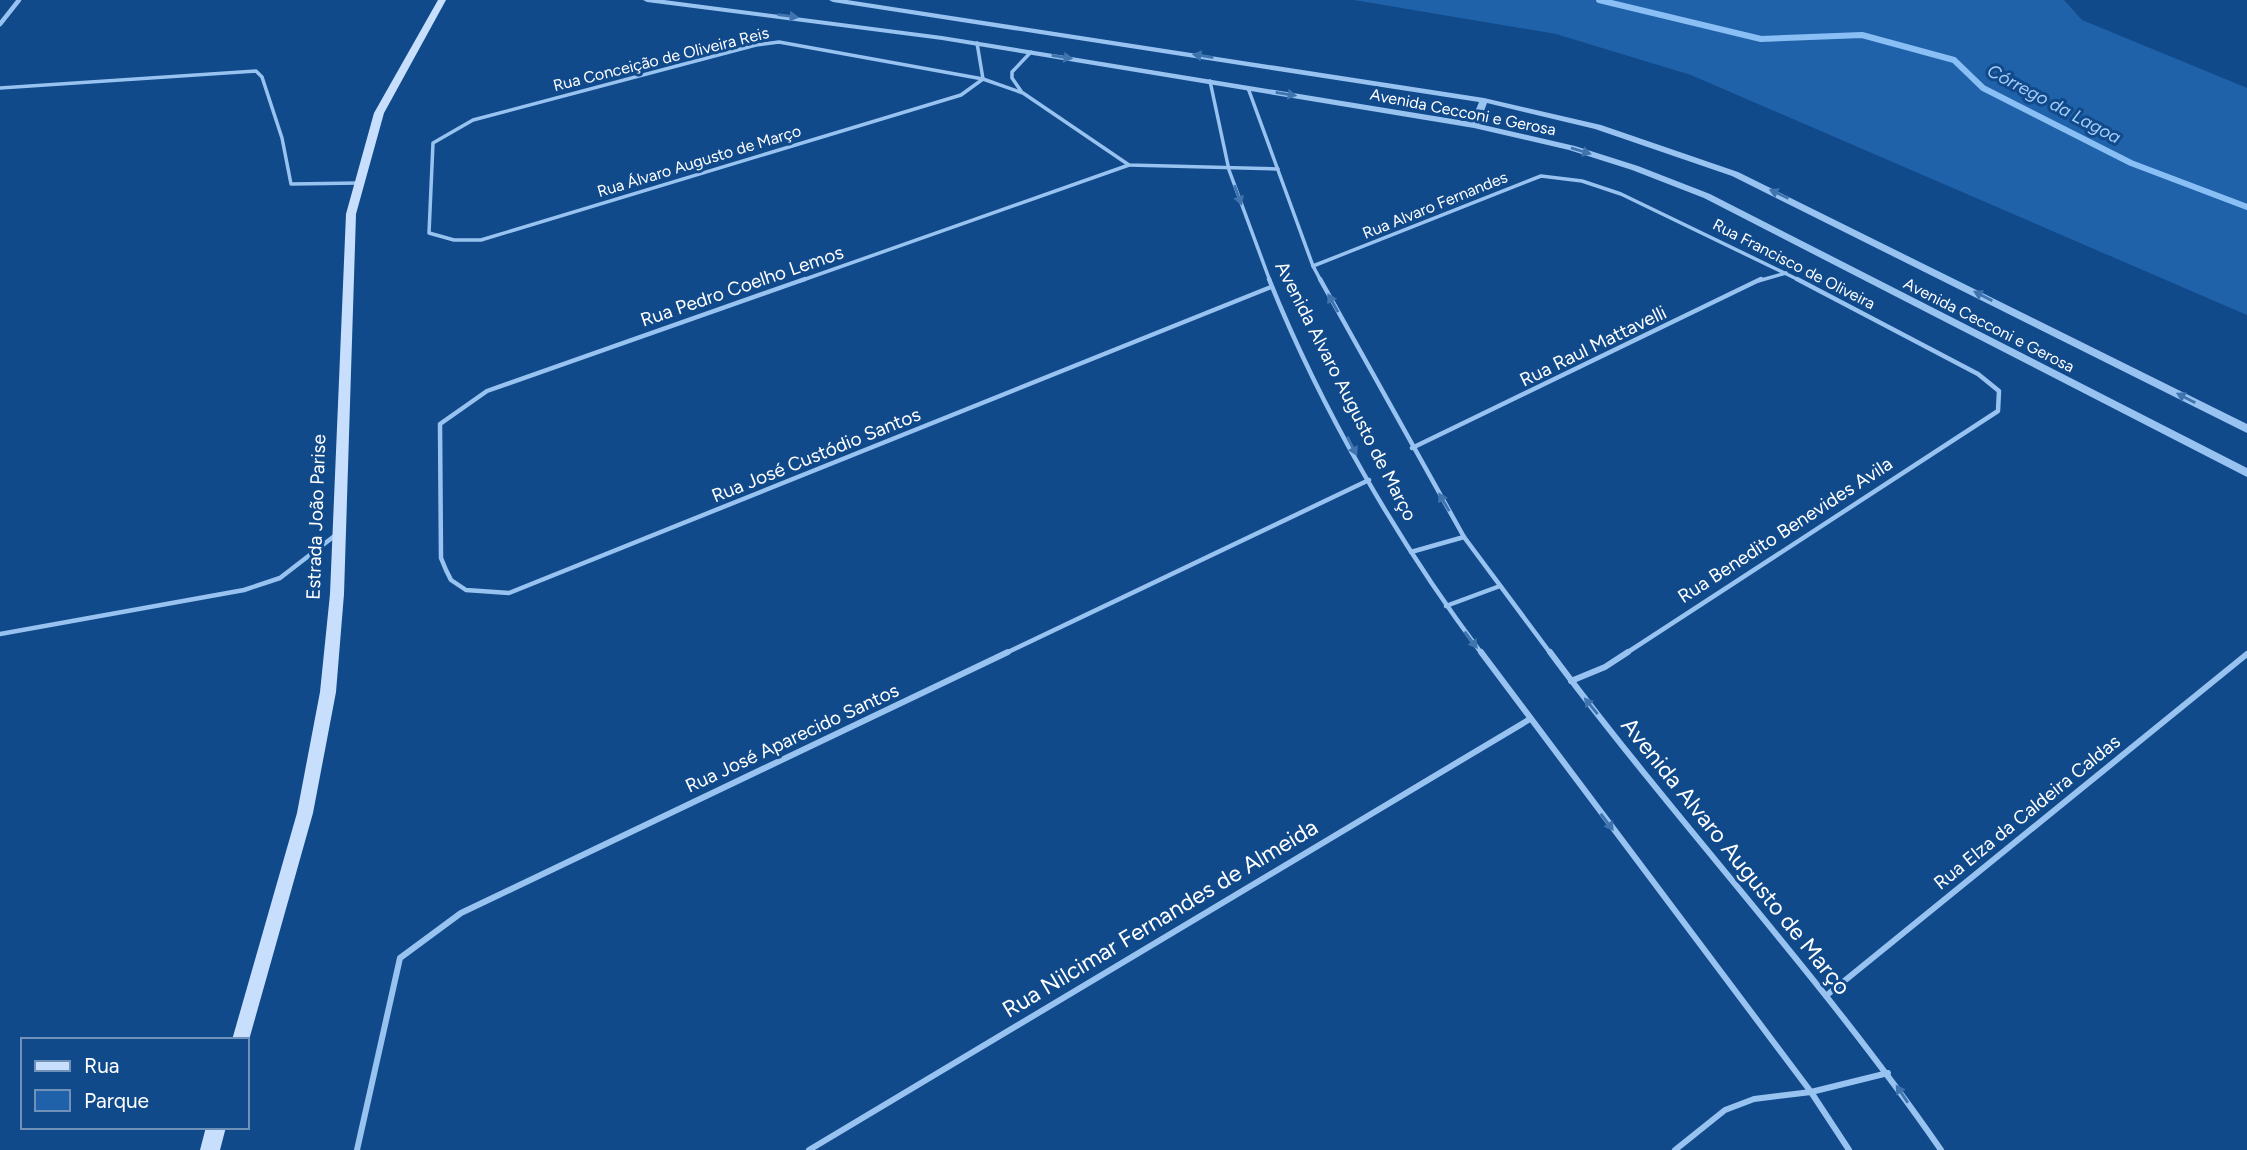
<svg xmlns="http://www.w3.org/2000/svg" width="2247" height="1150" font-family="Figtree,sans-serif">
<rect width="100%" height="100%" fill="#114a8b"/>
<!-- green -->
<path fill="#2062a9" d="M1354,0h710l18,20 165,68v227l-556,-240 -135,-41z"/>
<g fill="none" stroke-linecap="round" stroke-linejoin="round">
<!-- stream -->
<path stroke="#8abff5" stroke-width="6" d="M1599,0l162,39 101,-4 92,25 29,28 148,75 116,44"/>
<!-- service-far2 -->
<g stroke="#98c3f1" stroke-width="3.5">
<path d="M779,42l204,37 -22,16 -480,145h-27l-25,-7 4,-90 40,-23 283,-75z"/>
<path d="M977,43l6,36"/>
<path d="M983,79l40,14 106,72 149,4"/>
<path d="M1210,81l19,89 41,111"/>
<path d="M0,88l256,-17 6,6 20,61 9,46 68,-1"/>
<path d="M1248,88l65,178 8,15"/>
<path d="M1021,91l-9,-13v-6l19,-20"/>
<path d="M1313,266l228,-90 41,5 39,13 180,87"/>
<path d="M800,281l329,-116"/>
<path d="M1758,281l28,-8"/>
</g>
<!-- service-far1 -->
<g stroke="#98c3f1" stroke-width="4.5">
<path d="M805,279l-318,112 -47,33 1,134 5,12 5,10 15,10 43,3 762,-306"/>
<path d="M1269,279c52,130 129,263 213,375"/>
<path d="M1320,279l144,258 87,117"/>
<path d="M1412,448l349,-169"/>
<path d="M1411,552l53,-15"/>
<path d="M1446,606l54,-20"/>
<path d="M0,634l244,-44 36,-12 57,-44"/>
<path d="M1004,654l365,-174"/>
<path d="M1625,654l373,-243 1,-20 -21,-17 -181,-95"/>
</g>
<!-- service -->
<g stroke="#98c3f1" stroke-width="6">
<path d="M1481,652l330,440 38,58"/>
<path d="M1550,652c126,170 271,324 391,498"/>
<path d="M1571,681l34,-14 23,-15"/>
<path d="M1827,995l420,-341"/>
<path d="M357,1150l43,-192 61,-45 547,-261"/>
<path d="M809,1150l721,-431"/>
<path d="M1675,1150l50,-40 29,-11 57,-7 77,-19"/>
</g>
<!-- minor -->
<path stroke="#98c3f1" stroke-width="4.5" d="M0,24l19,-24"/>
<!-- tertiary -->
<path fill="#98c3f1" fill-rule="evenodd" d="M643,0h21l278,36 529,86 8,-20 -646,-100 -4,-2h18l637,98 117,27 137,47 509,252v9l-515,-257 -137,-47 -108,-26 -8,21 96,22 63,20 72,28 537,274v9l-543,-279 -72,-28 -63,-20 -95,-22 -532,-88 -295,-38z"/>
<!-- secondary -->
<g fill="#c7dffc" fill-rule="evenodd">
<path d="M438,0h8l-62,113 -28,101 -12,380 -8,98 -23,121 -66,234v-7h-15l65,-227 23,-121 10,-98 16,-380 28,-101z"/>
<path d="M206,1127h20l-6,23h-20z"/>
</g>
</g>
<!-- one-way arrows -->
<defs><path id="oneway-solid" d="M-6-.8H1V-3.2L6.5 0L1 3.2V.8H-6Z" transform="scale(1.75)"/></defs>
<g fill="#4074af">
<use href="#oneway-solid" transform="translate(788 16) rotate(7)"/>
<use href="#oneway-solid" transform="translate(1203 56) rotate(-171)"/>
<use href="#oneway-solid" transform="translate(1062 57) rotate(9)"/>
<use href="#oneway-solid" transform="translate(1286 94) rotate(9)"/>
<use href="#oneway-solid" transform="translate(1581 151) rotate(17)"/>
<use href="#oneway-solid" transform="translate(1779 194) rotate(-155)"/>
<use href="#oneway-solid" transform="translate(1238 195) rotate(70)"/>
<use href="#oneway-solid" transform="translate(1983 296) rotate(-153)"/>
<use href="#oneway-solid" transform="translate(1333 303) rotate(-119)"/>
<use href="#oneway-solid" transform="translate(2186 398) rotate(-153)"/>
<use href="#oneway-solid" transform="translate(1352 446) rotate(63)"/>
<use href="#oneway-solid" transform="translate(1444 502) rotate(-120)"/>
<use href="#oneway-solid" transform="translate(1471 640) rotate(53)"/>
<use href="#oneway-solid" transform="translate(1591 706) rotate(-129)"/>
<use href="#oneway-solid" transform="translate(1607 822) rotate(53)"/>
<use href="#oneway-solid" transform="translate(1902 1094) rotate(-124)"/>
</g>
<g text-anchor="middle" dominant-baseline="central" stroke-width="6" stroke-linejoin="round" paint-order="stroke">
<!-- far-street labels -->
<g font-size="16" fill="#fff" stroke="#114a8b">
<text transform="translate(661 59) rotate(-14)">Rua Conceição de Oliveira Reis</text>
<text transform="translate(1463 112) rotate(11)">Avenida Cecconi e Gerosa</text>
<text transform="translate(699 161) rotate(-17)">Rua Álvaro Augusto de Março</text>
<text transform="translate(1435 205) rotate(-22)">Rua Alvaro Fernandes</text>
<text transform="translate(1794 264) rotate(27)">Rua Francisco de Oliveira</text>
<text transform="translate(1989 325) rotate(27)">Avenida Cecconi e Gerosa</text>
</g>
<!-- far-water labels -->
<g font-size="18" font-style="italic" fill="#a4cdf9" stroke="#114a8b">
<text transform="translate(2054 104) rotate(28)">Córrego da Lagoa</text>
</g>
<!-- street labels -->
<g font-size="19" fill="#fff" stroke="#114a8b">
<text transform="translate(742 286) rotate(-19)">Rua Pedro Coelho Lemos</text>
<text transform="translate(1593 346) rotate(-26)">Rua Raul Mattavelli</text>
<text transform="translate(1346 391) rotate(63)">Avenida Alvaro Augusto de Março</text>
<text transform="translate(816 455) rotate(-22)">Rua José Custódio Santos</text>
<text transform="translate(316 517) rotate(-88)">Estrada João Parise</text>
<text transform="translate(1785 530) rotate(-33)">Rua Benedito Benevides Avila</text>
<text transform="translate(792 738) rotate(-25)">Rua José Aparecido Santos</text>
<text transform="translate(2027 812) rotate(-39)">Rua Elza da Caldeira Caldas</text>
</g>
<!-- near-street labels -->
<g font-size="23" fill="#fff" stroke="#114a8b">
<text transform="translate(1736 856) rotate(51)">Avenida Alvaro Augusto de Março</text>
<text transform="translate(1160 918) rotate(-31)">Rua Nilcimar Fernandes de Almeida</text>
</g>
</g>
<!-- legend -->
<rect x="21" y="1038" width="228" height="91" fill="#114a8b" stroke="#7092b9" stroke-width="2"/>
<rect x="35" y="1061" width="35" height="10" fill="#c7dffc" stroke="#7092b9" stroke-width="2"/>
<text x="84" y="1073" font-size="21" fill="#ffffff">Rua</text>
<rect x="35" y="1090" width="35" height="21" fill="#2062a9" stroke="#7092b9" stroke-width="2"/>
<text x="84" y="1108" font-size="21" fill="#ffffff">Parque</text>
</svg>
